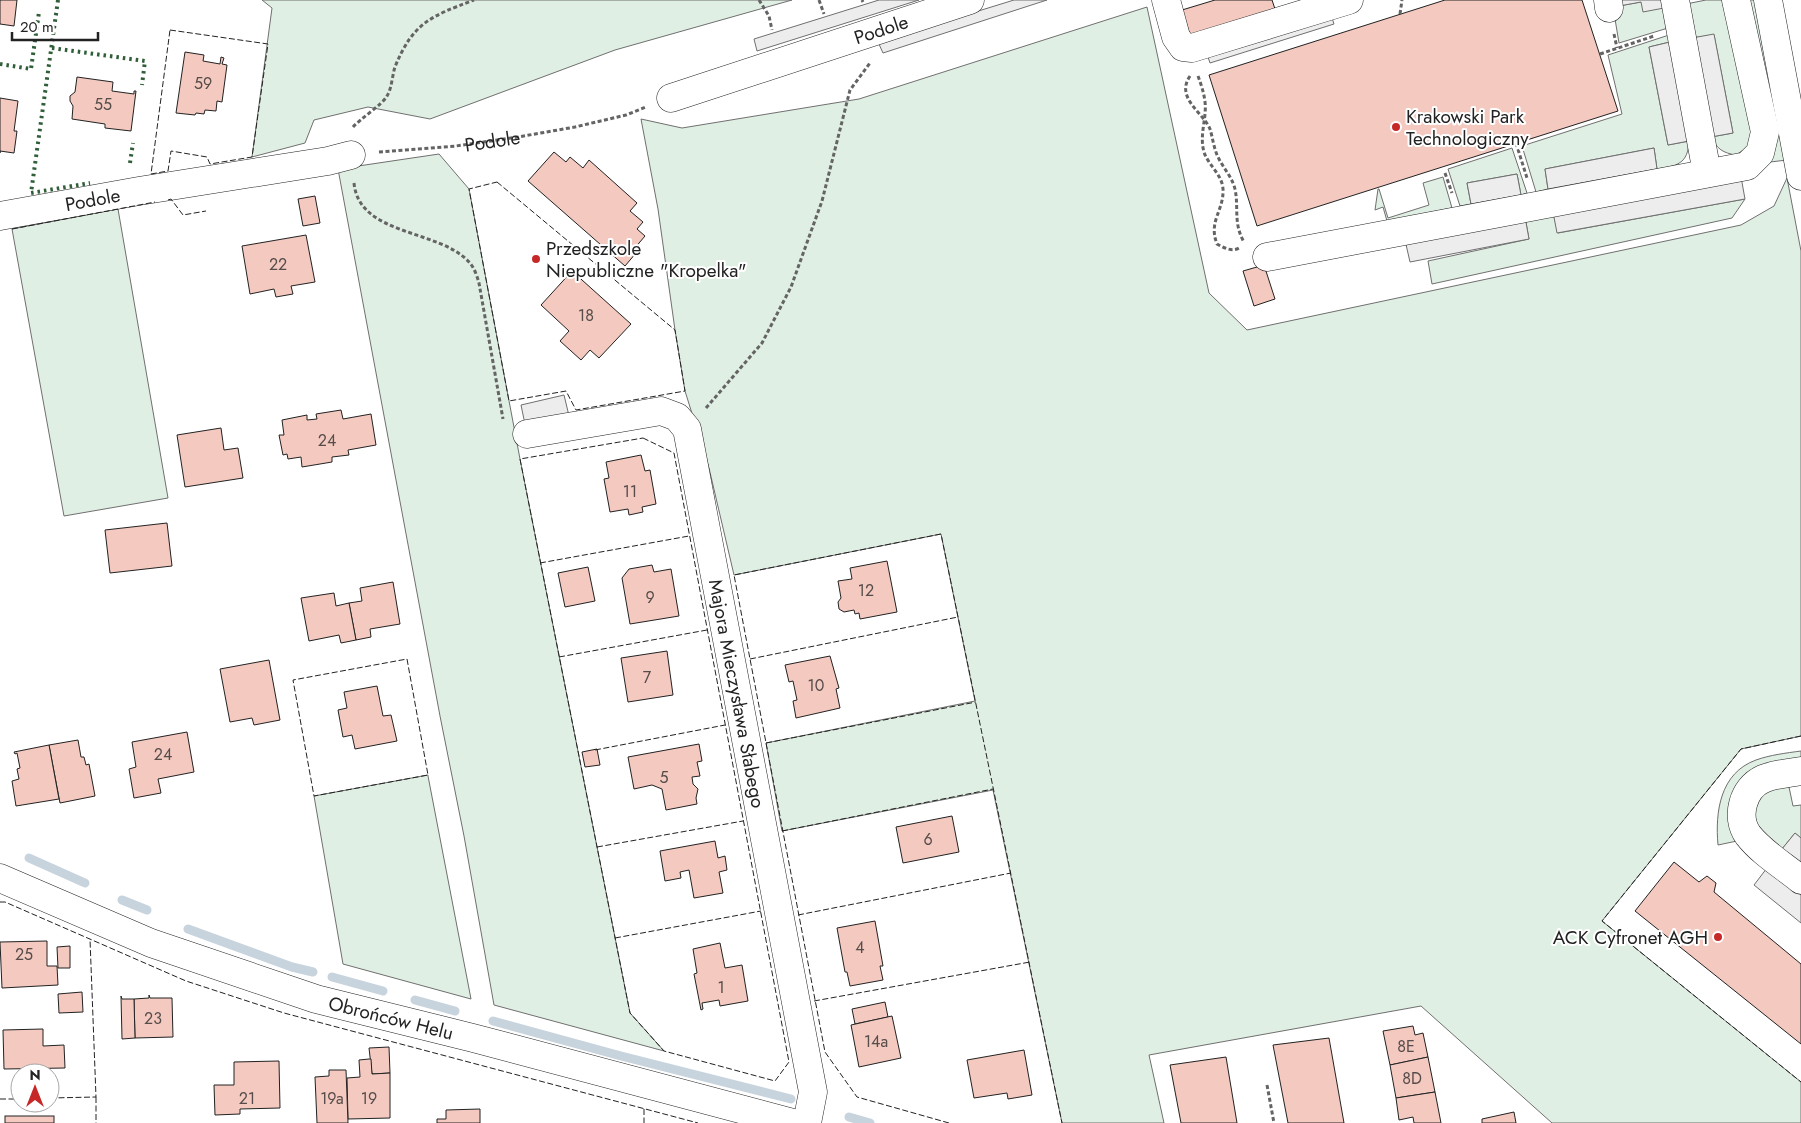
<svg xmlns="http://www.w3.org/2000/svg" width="1801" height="1123" font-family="Jost,sans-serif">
<rect width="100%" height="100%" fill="#fff"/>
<!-- green -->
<g fill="#e0efe3" stroke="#6f6f6f">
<path d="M262,0h530l-177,50 -185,69 -62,-12 -54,13 -9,23 -53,14 20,-149z"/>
<path d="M1706,0h22l25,131 -4,15 -13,9c-13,-2 -19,-6 -25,-18l22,-4 -19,-98 -22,3 -6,-34z"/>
<path d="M1745,0h11l31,160 -25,3z"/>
<path d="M1641,2l23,6 4,20 -49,15 -6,-36z"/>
<path d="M1147,7l62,286 38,37 494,-105 33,-19 13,-28 14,73v485l-60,13 -139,172 199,161v41h-249l-131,-117 -272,49 15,68h-102l-69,-333 -211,41 -16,-88 209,-42 -34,-167 -207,41 -25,-107 -24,-77 -10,-61 -17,-121 -17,-90 41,9 177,-29z"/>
<path d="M1669,35l1,7 -21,5 19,98 21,-4c-1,23 -12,25 -32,28l-3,-21 -109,21 3,20 -12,3 -14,-46 100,-32 -14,-59z"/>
<path d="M1512,148l15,45 -6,2 -4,-21 -50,9 4,21 -11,2 -12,-37z"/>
<path d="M439,154l30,35 51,270 110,554 34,38 -170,-46 -30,-169 -24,-120 -102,-547z"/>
<path d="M1443,177l9,31 -65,13 -4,-14 -8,3 3,-21h1l9,29 41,-13 -6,-22z"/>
<path d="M1745,199l-13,19 -300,66 -4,-23 101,-22 -4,-22 28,-5 5,21z"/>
<path d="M118,209l50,289 -104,18 -52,-287z"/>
<path d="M1801,751v9l-38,7 -26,74 -19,4c-3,-33 2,-72 38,-85 14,-5 30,-7 45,-9z"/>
<path d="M428,775v1l43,223 -128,-35 -29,-168z"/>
<path d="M1789,787l4,19 8,-1v33l-6,-5 -13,16c-6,-4 -14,-9 -19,-15 -11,-12 -12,-36 6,-44 6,-3 14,-3 20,-3z"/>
</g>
<!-- parking -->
<g fill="#ededed" stroke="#6f6f6f">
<path d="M879,0h40l-162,51 -3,-12z"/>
<path d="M1014,0h33l-164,53 -5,-11z"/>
<path d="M1618,0h45l1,8 -21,4 -2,-10 -22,4z"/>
<path d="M1331,15l3,9 -124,39 -3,-9z"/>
<path d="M1714,34l19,99 -22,4 -19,-99z"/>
<path d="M1670,42l19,99 -21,4 -19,-98z"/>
<path d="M1654,148l3,21 -109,20 -3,-20z"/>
<path d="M1517,174l4,21 -50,9 -4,-21z"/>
<path d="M1741,177l4,22 -188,34 -4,-21z"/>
<path d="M1525,217l4,22 -119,23 -5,-22z"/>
<path d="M564,395l7,29 -44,10 -6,-29z"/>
<path d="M1795,833l6,5v26l-19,-15z"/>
<path d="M1767,868l34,27v28l-47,-38z"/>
</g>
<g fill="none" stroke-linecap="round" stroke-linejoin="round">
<!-- stream -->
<g stroke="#c7d3dd" stroke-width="9">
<path d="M29,858l56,25"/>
<path d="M122,900l25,10"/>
<path d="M188,929l104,38 21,5"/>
<path d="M332,977l51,14"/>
<path d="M415,1000l40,11"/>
<path d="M493,1021l128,35 170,43"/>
<path d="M849,1117l21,6"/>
</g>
</g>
<!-- building -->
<g fill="#f3c9c0" stroke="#222">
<path d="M0,0h17l-3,26 -14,-2z"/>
<path d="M1215,0h57l3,9 -85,26 -8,-25z"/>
<path d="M1445,0h137l36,111 -361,115 -48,-151z"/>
<path d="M185,52l19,3 -1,6 17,3 1,-7 3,1 -2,6 5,1 -5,37 -5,-1 -1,10 -11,-1 -1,4 -8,-1 -1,2 -19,-2z"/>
<path d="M77,77l36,5 -1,9 22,3v-3h2l-5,40 -26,-3v-4l-33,-5 1,-13 -3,-5v-5l5,-4z"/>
<path d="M0,98l18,3 -4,30h3l-3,22 -14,-2v2z"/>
<path d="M554,152l12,10 4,-5 13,11 6,-8 48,43 -7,8 13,11 -6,7 8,7 -11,13 2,4 -11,13 -97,-85z"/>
<path d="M315,196l5,27 -17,3 -5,-27z"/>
<path d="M306,235l9,47 -24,4 2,8 -17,3 -2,-8 -24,5 -8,-48z"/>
<path d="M1264,265l11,34 -21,7 -11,-35z"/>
<path d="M572,271l59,53 -32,34 -9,-8 -9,10 -21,-19 9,-10 -28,-26z"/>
<path d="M341,410l2,9 28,-5 5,31 -28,5 1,5 -17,2v5l-30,5 -1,-10 -13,2 -1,-5 -4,1 -4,-20h5l-2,-15 25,-5v5l10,-1 -1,-5z"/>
<path d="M221,428l3,22 14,-2 5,30 -58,9 -8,-52z"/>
<path d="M641,455l4,16 5,-1 6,34 -14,3 1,5 -14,3 -1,-6 -18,3 -6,-33 5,-1 -3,-16z"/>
<path d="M167,523l5,43 -62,7 -5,-43z"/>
<path d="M887,561l10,51 -37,7 -1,-6 -4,1 -1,-4 -10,2 -5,-3 -1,-7 3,-4 -3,-17 14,-2 -2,-11z"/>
<path d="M652,565l2,7 17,-3 8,47 -49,8 -8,-46 7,-9z"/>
<path d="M588,567l7,34 -30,6 -7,-34z"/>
<path d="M393,582l7,42 -30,5 1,8 -15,3 -7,-37 13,-2 -2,-13z"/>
<path d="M334,593l2,13 13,-3 7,37 -15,3 -2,-8 -30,6 -8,-43z"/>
<path d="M667,651l6,44 -45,7 -7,-44z"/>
<path d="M830,656l9,32 -3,1 4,19 -44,10 -3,-17 4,-1 -4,-19 -4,1 -4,-17z"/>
<path d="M269,660l11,60 -26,5 -2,-7 -22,4 -10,-53z"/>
<path d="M377,686l6,30 8,-1 6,26 -42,8 -3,-14 -9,2 -5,-27 9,-2 -3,-16z"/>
<path d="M187,732l7,40 -36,7 3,14 -27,5 -5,-29 7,-2 -4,-25z"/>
<path d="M78,740l3,17h3l2,8 3,-1 6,32 -35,7 -11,-58z"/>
<path d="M699,744l3,17 -5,1 3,14 -8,1 1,7 5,5 -2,9 1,6 -31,6 -4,-21 -10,-4 -18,4 -6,-32z"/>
<path d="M49,745l10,54 -43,7 -4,-25 7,-2 -2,-10 3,-1 -3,-15 -2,1 -1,-2z"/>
<path d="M597,749l3,16 -15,2 -3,-15z"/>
<path d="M952,816l7,36 -56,11 -7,-36z"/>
<path d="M715,841l3,17 7,-2 2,14 -8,2 4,21 -29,5 -5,-28 -9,2 1,6 -16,3 -5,-30z"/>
<path d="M1674,862l25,20 8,-6 9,7 -2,9 87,72v80l-166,-133z"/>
<path d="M875,921l8,45h-3l3,14 -33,6 -3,-14h-2l-8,-44z"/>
<path d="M47,941v25h10l1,19 -56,3 -2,-46z"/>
<path d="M720,943l5,25 17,-3 6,36 -28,5 -1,-6 -17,3 1,6 -2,1 -7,-36 3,-1 -4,-24z"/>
<path d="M70,946v22h-12l-1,-21z"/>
<path d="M82,992l1,20 -24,1 -1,-19z"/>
<path d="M149,995l1,3h22l1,39 -38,1 -1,-39 15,-1z"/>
<path d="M121,996l1,3h12l1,39 -13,1z"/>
<path d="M885,1002l3,15 -33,7 -3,-15z"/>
<path d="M892,1016l9,42 -42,9 -8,-42z"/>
<path d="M1413,1026l2,9 8,-2 5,24 -38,8 -7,-34z"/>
<path d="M43,1029v17l21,-1 1,23 -61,1 -1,-39z"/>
<path d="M1329,1038l15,85h-56l-15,-78z"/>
<path d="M389,1047l1,26 -18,1 -3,-26z"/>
<path d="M1024,1050l8,45 -24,4 -1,-6 -33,5 -7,-38z"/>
<path d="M1226,1057l11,66h-56l-11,-58z"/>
<path d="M1428,1057l7,35 -39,6 -6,-33z"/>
<path d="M369,1059h2l1,15 18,-1v45l-42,1 -1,-41 13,-1 -1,-17z"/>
<path d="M279,1061l1,47 -40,1v5l-25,1 -1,-30h20v-23z"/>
<path d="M329,1070h17l2,53h-31l-2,-46 14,-1z"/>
<path d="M1435,1092l6,31h-27l-1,-6 -14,3 -3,-22z"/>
<path d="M480,1109v14h-43v-4h9v-9z"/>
<path d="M1514,1112l2,11h-34v-4z"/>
<rect x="5" y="1116" width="49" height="7"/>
</g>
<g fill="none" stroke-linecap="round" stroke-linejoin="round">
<defs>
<g id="minor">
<path d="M1166,0l10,37 7,10 9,1 157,-48"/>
<path d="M1608,0l1,8"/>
<path d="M1675,0l32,173"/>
<path d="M1768,0l33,176"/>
<path id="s2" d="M671,98l299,-98"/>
<path id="s3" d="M0,216l139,-25 189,-30 23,-6"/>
<path d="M1267,257l480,-91 13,-13 5,-21 -29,-132"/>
<path id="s4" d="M527,434l134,-23 16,6 10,12 126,663 -6,31"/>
<path d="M1801,771c-12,2 -26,3 -38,8 -20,9 -28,38 -15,56 14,18 36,31 53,45"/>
<path id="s5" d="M0,878l151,65 165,56 157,39 320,85"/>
</g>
</defs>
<!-- minor casing -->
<use href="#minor" stroke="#222" stroke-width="29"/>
<!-- path -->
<g stroke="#646464" stroke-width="3" stroke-dasharray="4 2.5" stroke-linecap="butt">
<path d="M759,0l10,16 3,14"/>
<path d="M819,0l5,14"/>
<path d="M862,0l1,2"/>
<path d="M1400,14l2,-14"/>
<path d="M1614,34l3,14"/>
<path d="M1600,54l54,-18"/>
<path d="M1190,76c-15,22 13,36 20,53 3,10 4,21 9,30 5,10 13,18 16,30 4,19 -2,34 9,53"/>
<path d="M1198,76c3,8 6,17 7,26 2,16 -6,33 -1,50 4,13 18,22 19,37 1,22 -15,32 -6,55 7,4 15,8 22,4"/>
<path d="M353,127c7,-8 30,-23 34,-31 5,-8 5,-20 8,-29 18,-45 37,-51 79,-67"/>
<path d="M1516,143l11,35"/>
<path id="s1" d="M379,152l77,-6 62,-9 57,-10 51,-12 20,-8"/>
<path d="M1445,173l7,20"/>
<path d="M354,183c5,53 85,46 115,79 5,5 8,14 10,21l24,136"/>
<path d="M706,408l56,-65 29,-56 31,-86 28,-111 20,-27"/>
<path d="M1267,1085l7,38"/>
</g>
<!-- minor -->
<use href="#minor" stroke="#fff" stroke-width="28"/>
<!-- hedge -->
<g stroke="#2f5e38" stroke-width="4" stroke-dasharray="2.5 4" stroke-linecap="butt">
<path d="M58,0l-27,193 59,-10"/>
<path d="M52,48l93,13 -3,24"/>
<path d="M0,64l31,5 8,-57"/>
<path d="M130,163l3,-20"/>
</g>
<!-- fence -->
<g stroke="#222" stroke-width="1" stroke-dasharray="6 2.5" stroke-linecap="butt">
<path d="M170,30l98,14 -16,113 -42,7 -3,-7 -36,-6 -3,20 -17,3z"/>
<path d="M497,182l178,148 10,61 -109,19 -10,-19 -57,10 -40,-212z"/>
<path d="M168,200l3,-1 12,16 23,-4"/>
<path d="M12,229l143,-27"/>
<path d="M643,438l31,15 115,609 -14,19 -111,-30 -34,-38 -110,-554z"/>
<path d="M540,563l149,-27"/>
<path d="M559,657l148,-27"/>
<path d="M407,659l21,116 -114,21 -21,-116z"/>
<path d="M750,659l208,-42"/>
<path d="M1801,736l-60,13 -139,172 199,161"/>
<path d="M766,743l210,-41"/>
<path d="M595,750l130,-25"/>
<path d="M782,831l211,-42"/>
<path d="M597,847l146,-26"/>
<path d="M0,902h5l181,79 98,32 414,110"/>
<path d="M798,915l213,-42"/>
<path d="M615,938l146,-27"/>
<path d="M814,1001l216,-39"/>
<path d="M96,1097v26"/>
<path d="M50,1098l46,-1 -6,-158"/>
<path d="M0,1099h20"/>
<path d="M644,1109v14"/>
<path d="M949,1123l-92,-26 -32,-45 -91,-477 207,-41 121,589"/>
</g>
</g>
<!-- markers -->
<g fill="#c62828" stroke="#fff" stroke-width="2">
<circle cx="1396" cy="127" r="5"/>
<circle cx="536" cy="259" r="5"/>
<circle cx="1718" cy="937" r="5"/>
</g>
<g text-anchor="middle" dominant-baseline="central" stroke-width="4" stroke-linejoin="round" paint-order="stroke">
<!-- number labels -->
<g font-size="16" fill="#564c4a">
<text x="203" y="83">59</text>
<text x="103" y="104">55</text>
<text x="278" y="264">22</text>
<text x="586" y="315">18</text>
<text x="327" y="440">24</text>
<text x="630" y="491">11</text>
<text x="866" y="590">12</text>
<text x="650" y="597">9</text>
<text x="647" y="677">7</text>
<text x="816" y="685">10</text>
<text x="163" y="754">24</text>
<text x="664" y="777">5</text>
<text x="928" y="839">6</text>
<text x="860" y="947">4</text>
<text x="24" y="954">25</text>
<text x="721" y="987">1</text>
<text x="153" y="1018">23</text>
<text x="876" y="1041">14a</text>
<text x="1406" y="1046">8E</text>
<text x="1412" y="1078">8D</text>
<text x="247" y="1098">21</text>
<text x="332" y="1098">19a</text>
<text x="369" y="1098">19</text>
</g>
<!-- street labels -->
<g font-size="19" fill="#222" stroke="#fff">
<text stroke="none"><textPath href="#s2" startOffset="221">Podole</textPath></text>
<text stroke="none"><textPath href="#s1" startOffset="114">Podole</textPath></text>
<text stroke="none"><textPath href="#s3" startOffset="94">Podole</textPath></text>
<text stroke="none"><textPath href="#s4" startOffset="438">Majora Mieczysława Słabego</textPath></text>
<text stroke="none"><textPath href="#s5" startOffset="416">Obrońców Helu</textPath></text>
</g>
<!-- poi labels -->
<g font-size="19" fill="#222" stroke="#fff" text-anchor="start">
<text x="1406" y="116">Krakowski Park<tspan x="1406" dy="22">Technologiczny</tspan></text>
<text x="546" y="248">Przedszkole<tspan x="546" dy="22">Niepubliczne "Kropelka"</tspan></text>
<text x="1708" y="937" text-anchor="end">ACK Cyfronet AGH</text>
</g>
</g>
<!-- north arrow -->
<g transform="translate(35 1088)"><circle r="24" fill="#ffffff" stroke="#a7a7a7"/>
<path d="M0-4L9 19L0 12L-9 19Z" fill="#c62828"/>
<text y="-8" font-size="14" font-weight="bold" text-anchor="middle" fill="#222222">N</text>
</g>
<!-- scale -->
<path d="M12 32v8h86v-8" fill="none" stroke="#222222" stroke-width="2.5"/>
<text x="20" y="32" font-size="15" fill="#222222" stroke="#ffffff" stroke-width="4" paint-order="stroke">20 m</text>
</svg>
